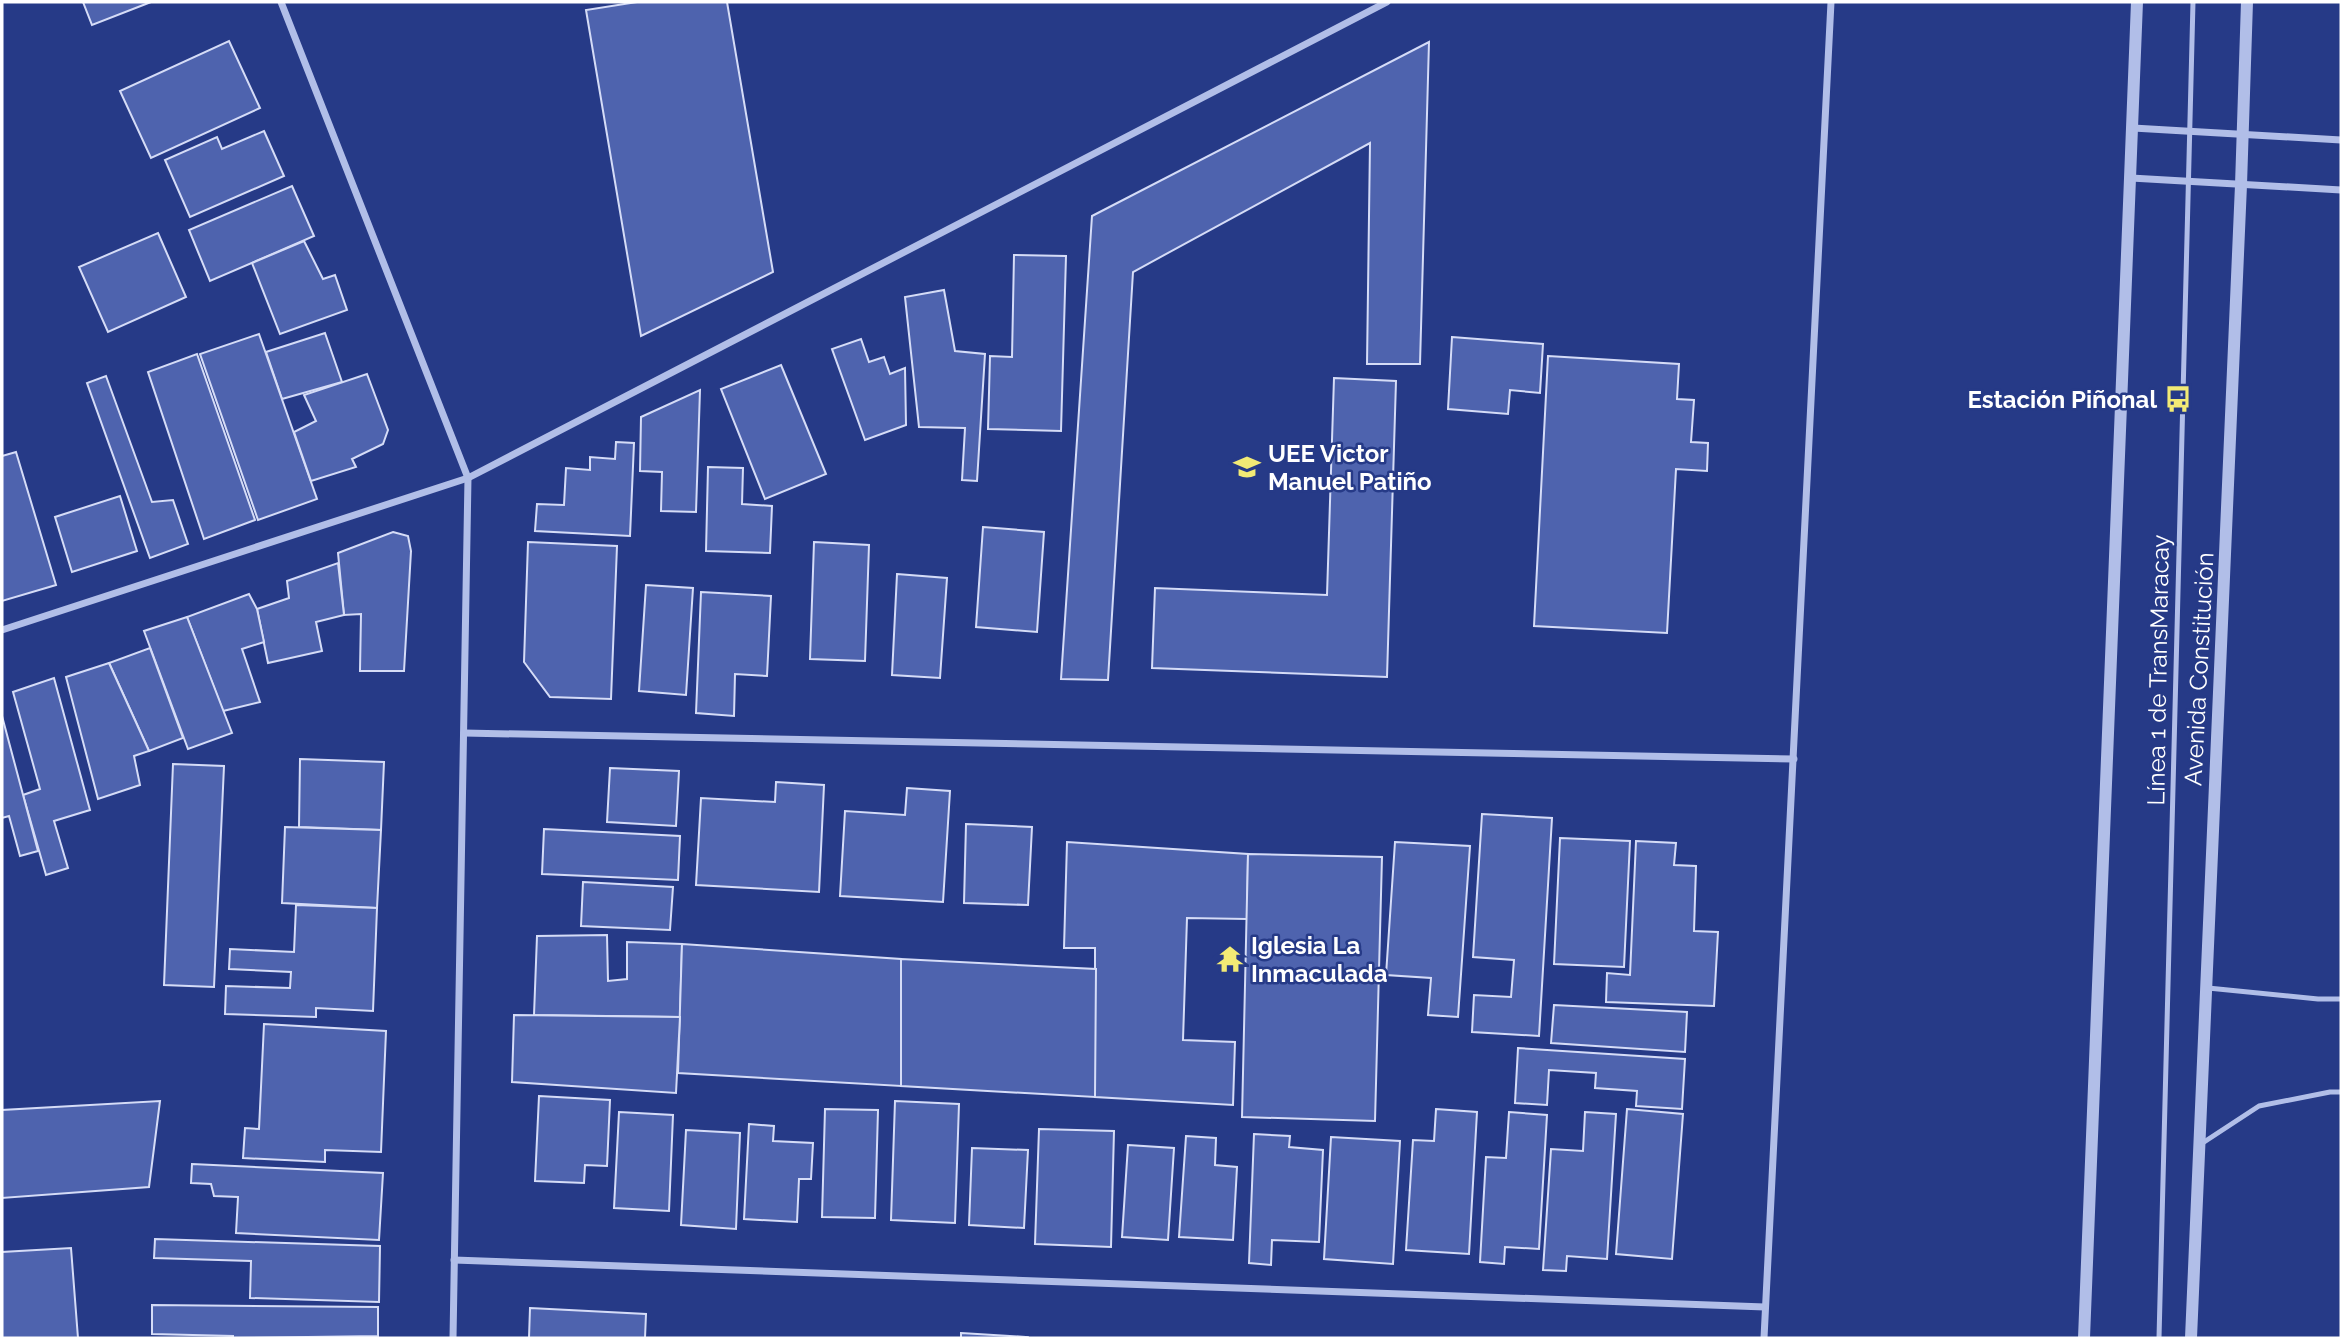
<svg xmlns="http://www.w3.org/2000/svg" width="2343" height="1340" font-family="Raleway,sans-serif">
<rect width="100%" height="100%" fill="#263a87"/>
<!-- building -->
<g fill="#4e63ae" stroke="#d5dcf7" stroke-width="2">
<path d="M83,2h68l-59,23z"/>
<path d="M637,2h90l46,270 -132,64 -55,-326z"/>
<path d="M229,41l31,67 -109,50 -31,-67z"/>
<path d="M1429,42l-9,322h-53l3,-221 -237,129 -25,408 -47,-1 31,-463z"/>
<path d="M264,131l20,45 -94,41 -25,-57 52,-23 5,12z"/>
<path d="M292,186l22,50 -104,45 -21,-51z"/>
<path d="M158,233l28,64 -78,35 -29,-65z"/>
<path d="M304,241l19,38 12,-4 12,35 -67,24 -28,-71z"/>
<path d="M1014,255l52,1 -5,175 -73,-2 2,-73 22,1z"/>
<path d="M944,290l11,61 30,3 -8,127 -15,-1 3,-52 -46,-1 -14,-130z"/>
<path d="M325,333l17,49 -60,17 -16,-47z"/>
<path d="M259,334l58,165 -59,21 -58,-166z"/>
<path d="M1452,337l91,7 -3,49 -30,-3 -2,24 -60,-5z"/>
<path d="M861,339l8,23 15,-5 6,17 15,-6 1,57 -41,15 -33,-91z"/>
<path d="M197,354l58,166 -51,19 -56,-167z"/>
<path d="M1548,356l131,8 -2,35 17,1 -3,42 17,1 -1,28 -31,-2 -9,164 -133,-7z"/>
<path d="M781,365l45,109 -61,25 -44,-110z"/>
<path d="M367,374l21,56 -5,14 -31,15 4,8 -45,14 -17,-49 22,-11 -12,-26z"/>
<path d="M106,376l46,126 21,-2 15,44 -38,14 -63,-175z"/>
<path d="M1334,378l62,3 -9,296 -235,-9 3,-80 172,7z"/>
<path d="M700,390l-4,122 -35,-1 1,-39 -22,-1 1,-54z"/>
<path d="M616,442l18,1 -4,93 -95,-5 2,-27 27,1 2,-37 24,2v-13l25,2z"/>
<path d="M16,452l40,133 -54,16v-145z"/>
<path d="M708,467l35,1 -1,36 30,2 -2,47 -64,-2z"/>
<path d="M120,496l17,55 -65,21 -17,-55z"/>
<path d="M983,527l61,5 -7,100 -61,-5z"/>
<path d="M393,532l15,4 3,15 -7,120h-44l1,-57 -17,1 -6,-62z"/>
<path d="M528,542l89,4 -6,153 -61,-2 -26,-35z"/>
<path d="M814,542l55,3 -4,116 -55,-2z"/>
<path d="M338,563l6,52 -28,7 6,29 -54,12 -11,-54 32,-11 -2,-17z"/>
<path d="M897,574l50,4 -7,100 -48,-3z"/>
<path d="M646,585l47,3 -7,107 -47,-4z"/>
<path d="M701,592l70,4 -4,80 -32,-2 -1,42 -38,-3z"/>
<path d="M249,594l8,15 7,33 -22,7 18,53 -37,9 -36,-94z"/>
<path d="M187,617l45,116 -44,16 -44,-118z"/>
<path d="M150,648l33,90 -34,13 -40,-88z"/>
<path d="M109,663l40,88 -15,5 6,29 -42,14 -32,-122z"/>
<path d="M54,678l36,132 -36,11 14,47 -22,7 -23,-80 17,-6 -27,-97z"/>
<path d="M2,716l36,135 -18,5 -11,-40 -7,2z"/>
<path d="M300,759l84,3 -3,68 -82,-3z"/>
<path d="M173,764l51,2 -10,221 -50,-2z"/>
<path d="M610,768l69,3 -3,55 -69,-4z"/>
<path d="M776,782l48,3 -5,107 -123,-7 5,-87 74,4z"/>
<path d="M907,788l43,3 -7,111 -103,-6 5,-85 60,4z"/>
<path d="M1482,814l70,4 -13,218 -67,-4 2,-37 37,2 3,-37 -41,-3z"/>
<path d="M966,824l66,3 -4,78 -64,-2z"/>
<path d="M285,827l96,3 -4,78 -95,-5z"/>
<path d="M544,829l136,7 -2,44 -136,-6z"/>
<path d="M1560,838l70,3 -6,126 -70,-3z"/>
<path d="M1636,841l40,2 -2,22 22,1 -2,65 24,1 -4,74 -108,-4 1,-29 23,2z"/>
<path d="M1067,842l181,12 -1,65 -60,-1 -4,122 52,2 -2,63 -138,-8v-149h-31z"/>
<path d="M1395,842l75,4 -12,171 -30,-2 3,-37 -45,-3z"/>
<path d="M1248,854l134,3 -7,264 -133,-4z"/>
<path d="M583,882l90,5 -3,43 -89,-4z"/>
<path d="M296,905l81,3 -4,103 -57,-3v9l-91,-3 1,-28 64,2 1,-16 -62,-3 1,-20 64,3z"/>
<path d="M607,935l1,46 19,-2v-37l55,2 -2,73 -146,-2 3,-79z"/>
<path d="M682,944l219,15v127l-223,-13z"/>
<path d="M901,959l195,10 -1,128 -194,-11z"/>
<path d="M1554,1005l133,7 -2,40 -134,-9z"/>
<path d="M514,1015l166,2 -4,76 -164,-11z"/>
<path d="M264,1024l122,7 -5,121 -56,-2v12l-82,-4 2,-30 14,1z"/>
<path d="M1518,1048l167,11 -3,50 -46,-3 1,-15 -42,-3 1,-15 -47,-3 -2,35 -32,-2z"/>
<path d="M539,1096l71,4 -3,66 -22,-1 -1,18 -49,-2z"/>
<path d="M160,1101l-11,86 -147,11v-88z"/>
<path d="M895,1101l64,3 -4,119 -64,-3z"/>
<path d="M825,1109l53,1 -3,108 -53,-1z"/>
<path d="M1436,1109l41,3 -8,142 -63,-4 7,-110 21,1z"/>
<path d="M1627,1109l56,5 -11,145 -56,-5z"/>
<path d="M619,1112l54,3 -4,96 -55,-3z"/>
<path d="M1509,1112l38,3 -8,134 -34,-2 -1,17 -24,-2 6,-105 20,1z"/>
<path d="M1585,1112l31,2 -9,145 -40,-3 -1,15 -23,-1 8,-121 32,2z"/>
<path d="M749,1124l25,2 -1,15 40,2 -2,36h-12l-2,43 -53,-3z"/>
<path d="M1039,1129l75,2 -3,116 -76,-3z"/>
<path d="M686,1130l54,3 -4,96 -55,-4z"/>
<path d="M1254,1134l36,2 -1,11 34,3 -4,92 -47,-2 -1,25 -22,-2z"/>
<path d="M1186,1136l30,2 -1,27 22,2 -4,73 -54,-3z"/>
<path d="M1331,1137l69,4 -7,123 -69,-5z"/>
<path d="M1128,1145l46,3 -6,92 -46,-3z"/>
<path d="M972,1148l56,2 -4,78 -55,-3z"/>
<path d="M192,1164l191,9 -4,67 -143,-7 2,-36 -24,-1 -3,-12 -20,-1z"/>
<path d="M155,1239l225,7 -1,56 -129,-4 1,-37 -97,-3z"/>
<path d="M71,1248l7,90h-76v-86z"/>
<path d="M152,1305l226,2v29l-145,2v-2l-81,-2z"/>
<path d="M530,1308l116,6 -1,24h-116z"/>
<path d="M961,1333l66,4 -1,1h-65z"/>
</g>
<g fill="none" stroke-linecap="round" stroke-linejoin="round">
<!-- service -->
<g stroke="#b1bee8" stroke-width="5">
<path d="M2208,988l110,11h23"/>
<path d="M2201,1144l58,-38 71,-14h11"/>
<path d="M2159,1338l34,-1336"/>
</g>
<!-- minor -->
<g stroke="#b1bee8" stroke-width="7">
<path d="M281,2l187,476 -15,860"/>
<path d="M2133,128l208,12"/>
<path d="M2131,178l210,12"/>
<path d="M2,630l466,-152 919,-476"/>
<path d="M464,733l1330,26"/>
<path d="M454,1260l1311,47"/>
<path d="M1764,1338l67,-1336"/>
</g>
<!-- tertiary -->
<g stroke="#b1bee8" stroke-width="12">
<path d="M2084,1338l53,-1336"/>
<path d="M2191,1338l50,-1153 6,-183"/>
</g>
</g>
<!-- icons -->
<defs>
<symbol id="bus-bare" viewBox="-9 -9 18 18"><path d="M-5-6H5V4H4V6H2V4H-2V6H-4V4H-5ZM-3.5-4V0h7V-4ZM-3.5 1.2v1.5H-2V1.2ZM2 1.2v1.5H3.5V1.2Z" fill="#f2ea75" stroke="#263a87" stroke-width="2.5" paint-order="stroke"/></symbol>
<symbol id="school-bare" viewBox="-9 -9 18 18"><path d="M0-5L7-2L0 1L-7-2ZM-4 1L0 2.5L4 1V4Q0 6-4 4Z" fill="#f2ea75" stroke="#263a87" stroke-width="2.5" paint-order="stroke"/></symbol>
<symbol id="temple-bare" viewBox="-9 -9 18 18"><path d="M0-6L5-2H3V0L6.5 2.5H4V6H1.5V3h-3V6H-4V2.5H-6.5L-3 0V-2H-5Z" fill="#f2ea75" stroke="#263a87" stroke-width="2.5" paint-order="stroke"/></symbol>
</defs>
<g fill-rule="evenodd">
<use href="#bus-bare" x="2159" y="380" width="38" height="38"/>
<use href="#school-bare" x="1228" y="448" width="38" height="38"/>
<use href="#temple-bare" x="1211" y="940" width="38" height="38"/>
</g>
<g text-anchor="middle" dominant-baseline="central" stroke-width="5" stroke-linejoin="round" paint-order="stroke">
<!-- poi labels -->
<g font-size="24" font-weight="bold" fill="#fff" stroke="#263a87" text-anchor="start">
<text x="2157" y="399" text-anchor="end">Estación Piñonal</text>
<text x="1268" y="453">UEE Victor<tspan x="1268" dy="28">Manuel Patiño</tspan></text>
<text x="1251" y="945">Iglesia La<tspan x="1251" dy="28">Inmaculada</tspan></text>
</g>
<!-- street labels -->
<g font-size="24" fill="#fff" stroke="#263a87">
<text transform="translate(2199 669) rotate(-87)">Avenida Constitución</text>
<text transform="translate(2158 670) rotate(-89)">Línea 1 de TransMaracay</text>
</g>
</g>
<!-- border -->
<rect width="2343" height="1340" fill="none" stroke="#ffffff" stroke-width="7"/>
</svg>
